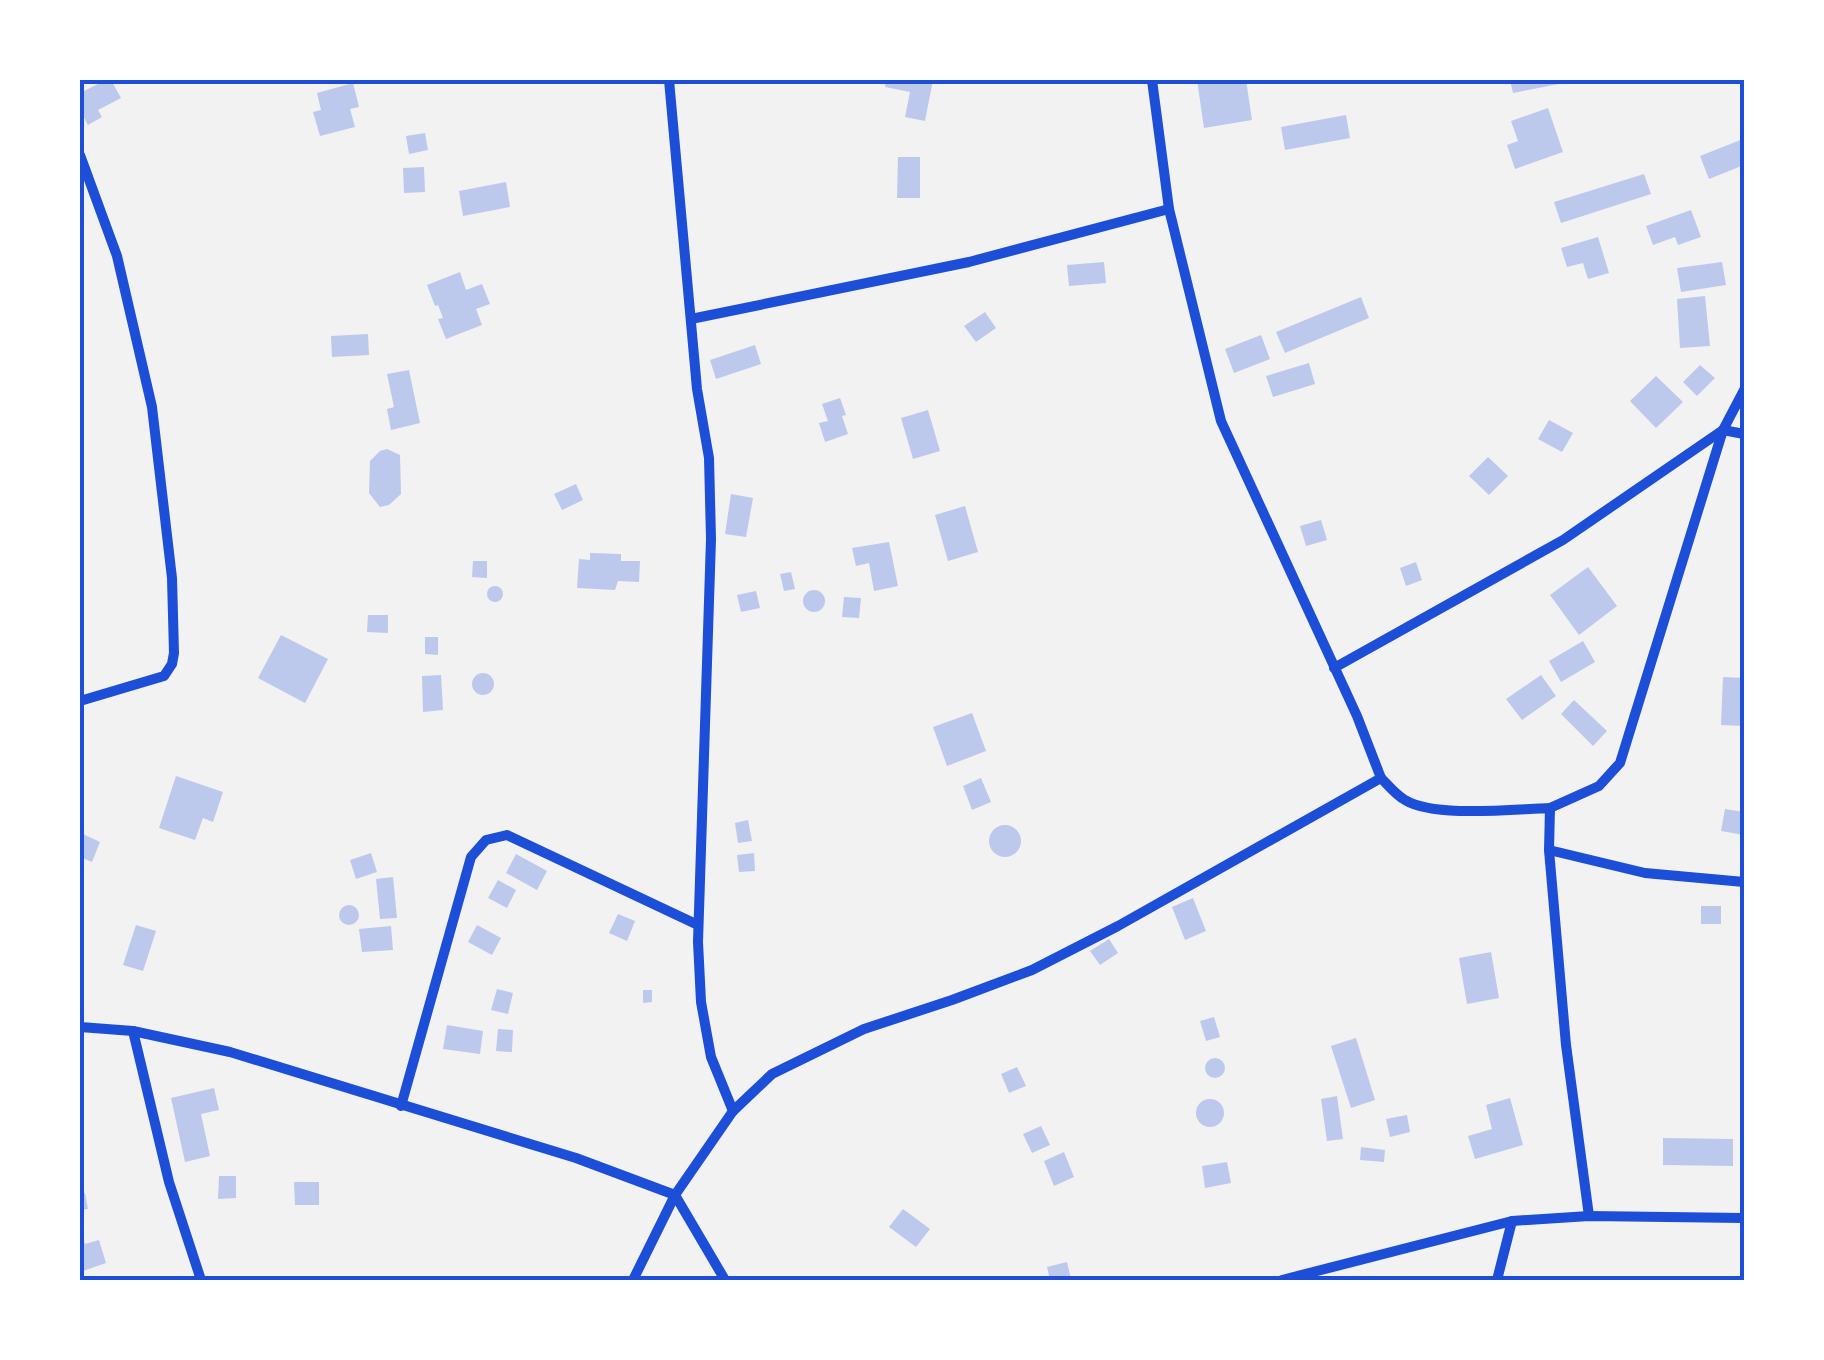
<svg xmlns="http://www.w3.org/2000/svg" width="1824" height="1360" font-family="'Fira Sans Condensed',sans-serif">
<rect width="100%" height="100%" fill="#f2f2f2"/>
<!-- building -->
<g fill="#bdc9ec">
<path d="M106,80h5l10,18 -23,12 4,7 -14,8 -8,-15v-17z"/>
<path d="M886,80h47l-8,41 -20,-4 5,-25 -25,-5z"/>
<path d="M1197,80h49l6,40 -48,8z"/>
<path d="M1510,80h48l1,4 -46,9z"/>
<path d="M353,83l6,24 -9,2 5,18 -35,9 -7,-24 8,-2 -4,-17z"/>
<path d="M1548,108l15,44 -48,17 -8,-24 11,-4 -7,-20z"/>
<path d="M1346,115l4,23 -65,12 -4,-23z"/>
<path d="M425,133l3,17 -19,4 -3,-18z"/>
<path d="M1743,139l1,26 -35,14 -9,-23z"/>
<path d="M898,157h22v41h-23z"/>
<path d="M424,167l1,25 -21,1 -1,-25z"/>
<path d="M1644,174l7,20 -90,29 -7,-21z"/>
<path d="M506,182l4,25 -47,9 -4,-25z"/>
<path d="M1691,210l10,27 -23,8 -3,-8 -22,8 -7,-19z"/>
<path d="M1598,237l11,36 -21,6 -5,-16 -16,4 -6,-19z"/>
<path d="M1104,262l2,21 -37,3 -2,-21z"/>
<path d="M1722,262l4,23 -45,7 -4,-24z"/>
<path d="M460,272l6,18 16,-6 8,20 -14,5 6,16 -36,14 -8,-20 5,-1 -5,-13 -3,1 -8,-21z"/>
<path d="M1705,296l5,50 -30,2 -3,-49z"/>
<path d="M1361,297l8,21 -84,35 -9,-21z"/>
<path d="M985,312l11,16 -20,14 -12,-16z"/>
<path d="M368,334l1,21 -37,2 -1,-21z"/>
<path d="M1261,335l9,24 -36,14 -9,-24z"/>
<path d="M755,345l6,19 -45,15 -6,-19z"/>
<path d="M1309,363l6,21 -42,13 -7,-21z"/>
<path d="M1700,365l15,13 -18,18 -14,-14z"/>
<path d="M409,370l11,53 -29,7 -4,-21 7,-2 -7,-33z"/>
<path d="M1656,376l27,26 -27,26 -26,-27z"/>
<path d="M840,398l6,17 -4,1 6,18 -23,8 -6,-19 9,-2 -6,-17z"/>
<path d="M928,410l12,41 -27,8 -12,-41z"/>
<path d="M1549,420l24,13 -11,19 -24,-13z"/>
<path d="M387,449l13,6 1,39 -12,11 -9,2 -11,-14 1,-32 10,-10z"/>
<path d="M1488,457l20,19 -19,19 -20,-19z"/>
<path d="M576,484l7,16 -21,10 -8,-16z"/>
<path d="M731,494l22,4 -7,39 -21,-3z"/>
<path d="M965,506l13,46 -30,9 -13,-46z"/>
<path d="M1321,520l6,20 -21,6 -6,-20z"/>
<path d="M889,542l9,44 -24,5 -5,-28 -13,3 -4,-18z"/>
<path d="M590,553l31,1v7h19l-1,21 -21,-1 -3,9 -38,-2 2,-29 11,1z"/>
<path d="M473,561h14v17l-15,-1z"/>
<path d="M1416,562l6,18 -16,6 -6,-18z"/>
<path d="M1588,567l29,39 -38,29 -29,-40z"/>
<path d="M791,572l4,17 -11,2 -4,-17z"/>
<circle cx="495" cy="594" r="8"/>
<circle cx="814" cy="601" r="11"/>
<path d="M756,591l4,17 -19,4 -4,-17z"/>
<path d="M844,597l17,1 -2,20 -17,-1z"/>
<path d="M368,615h20v18l-21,-1z"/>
<path d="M281,635l47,24 -23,44 -47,-25z"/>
<path d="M425,637h13v18l-13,-1z"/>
<path d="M1583,641l12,21 -34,20 -12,-21z"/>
<circle cx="483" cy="684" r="11"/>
<path d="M441,675l2,35 -20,2 -1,-36z"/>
<path d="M1541,675l15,21 -34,24 -16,-21z"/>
<path d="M1723,677l21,1v48l-23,-1z"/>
<path d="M1574,700l33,31 -14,15 -32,-32z"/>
<path d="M972,713l14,38 -39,15 -14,-39z"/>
<path d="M176,776l47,16 -10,30 -10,-4 -8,22 -36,-12z"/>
<path d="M981,778l10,24 -19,8 -9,-24z"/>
<path d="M1725,809l19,3v23l-23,-4z"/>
<path d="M748,820l4,21 -14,2 -3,-20z"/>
<circle cx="1005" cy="841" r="16"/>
<path d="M83,834l17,8 -8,20 -12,-5v-16z"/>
<path d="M371,853l6,19 -21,7 -6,-19z"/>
<path d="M754,853l1,18 -16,1 -2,-17z"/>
<path d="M516,854l31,17 -10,19 -31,-17z"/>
<path d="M393,877l4,41 -17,1 -4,-40z"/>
<path d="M498,880l18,10 -9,18 -19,-10z"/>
<path d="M1193,898l13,33 -21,9 -13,-33z"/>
<circle cx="349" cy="915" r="10"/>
<rect x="1701" y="906" width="20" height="18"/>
<path d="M618,914l17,7 -8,20 -18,-8z"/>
<path d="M136,925l20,6 -13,40 -20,-6z"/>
<path d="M477,925l24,13 -9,17 -24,-13z"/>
<path d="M391,926l2,24 -31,2 -3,-23z"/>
<path d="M1109,939l9,14 -18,12 -10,-14z"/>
<path d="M1491,952l8,46 -32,6 -8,-46z"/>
<path d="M497,989l16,4 -5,21 -17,-4z"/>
<path d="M643,990h9v12l-9,1z"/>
<path d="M1214,1017l6,20 -14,4 -6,-20z"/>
<path d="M447,1025l36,6 -3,23 -37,-5z"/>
<path d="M498,1029l15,1 -1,22 -16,-1z"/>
<path d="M1356,1038l19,62 -24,8 -20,-62z"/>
<circle cx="1215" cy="1068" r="10"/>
<path d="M1017,1067l9,19 -17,7 -8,-19z"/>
<path d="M214,1088l5,22 -18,4 9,42 -25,6 -14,-64z"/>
<path d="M1337,1096l6,43 -16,2 -6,-42z"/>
<path d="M1510,1098l13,47 -48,14 -7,-23 24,-7 -6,-24z"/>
<circle cx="1210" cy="1113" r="14"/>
<path d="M1407,1115l3,17 -20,5 -4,-18z"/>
<path d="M1041,1126l9,19 -18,8 -9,-19z"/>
<path d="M1663,1138l70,1v27l-70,-1z"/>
<path d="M1361,1147l24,3 -1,12 -24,-2z"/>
<path d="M1064,1152l10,25 -20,9 -10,-25z"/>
<path d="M1227,1162l4,21 -26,5 -3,-22z"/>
<path d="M219,1176h17v22l-18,1z"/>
<path d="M294,1182h25v23h-24z"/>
<path d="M85,1193l3,16 -8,1v-16z"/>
<path d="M903,1209l27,20 -14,18 -27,-20z"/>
<path d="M83,1238l2,6 14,-4 7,23 -26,9v-33z"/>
<path d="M1067,1262l4,17 -21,1 -3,-13z"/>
</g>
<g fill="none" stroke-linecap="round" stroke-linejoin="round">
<!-- minor -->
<g stroke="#1d4ed8" stroke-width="10">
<path d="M669,80l28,309 12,69 2,81 -13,403 3,60 10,55 22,54"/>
<path d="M80,155l37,101 35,151 20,171 2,75 -2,11 -8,12 -84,25"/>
<path d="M691,319l278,-57 200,-53"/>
<path d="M1334,668l229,-128 160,-110 21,-40"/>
<path d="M1381,778c7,7 15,17 24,22 29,18 109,9 145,8l-1,42 17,195 23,171"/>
<path d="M1550,808l49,-22 21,-23 103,-333 21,4"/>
<path d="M1549,850l96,23 99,9"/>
<path d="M80,1027l53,4 97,21 346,106 99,37 50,85"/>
<path d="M133,1031l36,151 32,98"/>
<path d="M401,1106l70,-249 15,-17 21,-5 191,90"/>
<path d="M633,1280l42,-85 58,-84 39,-37 92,-45 88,-29 80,-30 86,-44 263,-148 -24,-62 -136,-295 -52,-212 -17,-129"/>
<path d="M1282,1280l230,-59 77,-5 155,2"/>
<path d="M1497,1280l15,-59"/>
</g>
</g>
<!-- border -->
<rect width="1824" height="1360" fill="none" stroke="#ffffff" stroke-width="165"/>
<rect x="82" y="82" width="1660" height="1196" fill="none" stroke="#1d4ed8" stroke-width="4"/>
</svg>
